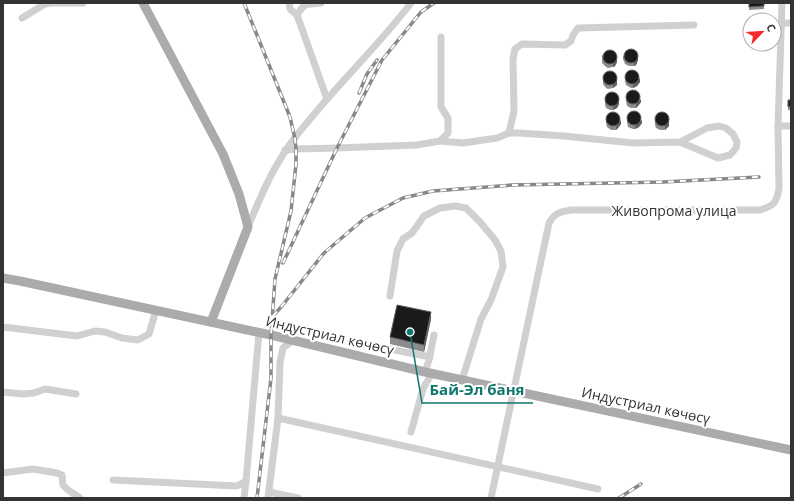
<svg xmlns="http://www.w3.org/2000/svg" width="794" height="501" font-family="'Open Sans',sans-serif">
<rect width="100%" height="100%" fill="#fff"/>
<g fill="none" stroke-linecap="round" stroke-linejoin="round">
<!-- minor -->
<g stroke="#d0d0d0" stroke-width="7">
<path d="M289,3l1,6 7,6 30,84"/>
<path d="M297,15c9,-14 9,-10 24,-12"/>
<path d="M22,18l23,-14 7,-1h31"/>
<path d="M781,23h10"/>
<path d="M778,126h13"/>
<path d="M509,133l5,-22 -1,-52 2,-10 7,-5 43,1 6,-4 2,-6 5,-7 116,-3"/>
<path d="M440,141l23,2 34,-5 12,-5h10l45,3 69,7 47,-1 38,16 12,-3 6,-7 1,-6 -4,-8 -7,-6 -7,-2 -12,2 -27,14"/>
<path d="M285,150l11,-1 41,-1 80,-3 23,-4 8,-8v-15l-7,-11v-70"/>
<path d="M248,227c11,-27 22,-53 38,-77 9,-14 20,-26 30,-38 31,-37 66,-71 95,-109"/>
<path d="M390,296l7,-45 6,-12 9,-6 12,-17 16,-8 15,-2 11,2 14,14 15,18 6,11 2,16 -12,33 -10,19 -19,61"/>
<path d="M3,327l74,9 18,-5 10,1 17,6 16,2 11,-6 7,-24"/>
<path d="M390,349l40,8"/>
<path d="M425,372l4,-12 5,-25"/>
<path d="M3,392l20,2 11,-1 11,-4 31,5"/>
<path d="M278,418l320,71"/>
<path d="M411,432l12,-43 9,-16"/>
<path d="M3,473l30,-4 24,4 5,2 1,10 5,5 12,8"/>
<path d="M113,480l124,6 9,-5"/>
<path d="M269,492l29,6"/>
<path d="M244,498l2,-17 13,-149"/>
<path d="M268,498l10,-80 2,-56 3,-14 10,-8"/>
<path d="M491,498l58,-275c6,-10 10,-11 22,-13h189c14,-4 17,-8 19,-22l-1,-62 4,-123"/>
</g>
<!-- major -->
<g stroke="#ababab" stroke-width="9">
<path d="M143,3l80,151 16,40 9,33 -37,95"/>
<path d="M3,278l17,3 251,54 154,37 89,19 277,59"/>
</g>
<defs>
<g id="rail">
<path d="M244,3l46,114 5,22 1,10v15l-5,47 -16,68 -4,56v43l-14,120"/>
<path d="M359,93l8,-19 10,-14"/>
<path d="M283,263l54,-115 45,-88 39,-48 13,-9"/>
<path d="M273,316l9,-10 42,-53 41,-35 38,-20 30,-7 79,-6 151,-3 96,-5"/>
<path d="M619,498l22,-14"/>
</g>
</defs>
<!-- rail casing -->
<use href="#rail" stroke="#888" stroke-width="3.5"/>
<!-- rail -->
<use href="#rail" stroke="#fff" stroke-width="2" stroke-dasharray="6" stroke-linecap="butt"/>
</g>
<!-- wall -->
<g fill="#8c8c8c">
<path d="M749,3h15v6l-15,1z"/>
<path d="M602,55l15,7 -2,4 -2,1 -5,1 -2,-1 -4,-4z"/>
<path d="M623,56l15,4 -2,5 -2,1h-5l-4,-2 -2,-5z"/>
<path d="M603,75l14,5v5l-4,3 -5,1 -2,-1 -3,-4z"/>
<path d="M625,77l15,5 -3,4 -4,2h-2l-5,-3 -1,-4z"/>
<path d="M605,97l14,7 -2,4 -4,2h-3l-4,-2 -1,-3z"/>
<path d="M626,97l15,5 -3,4 -2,2h-5l-4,-2 -1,-5z"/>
<rect x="788" y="100" width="3" height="10"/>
<path d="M655,117l14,5v4l-4,4h-5l-4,-2 -1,-3z"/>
<path d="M627,118l15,5 -3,4 -4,2h-2l-5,-2 -1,-5z"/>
<path d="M606,119l15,5 -3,4 -2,2h-5l-4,-3 -1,-4z"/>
<path d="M431,319l-7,33 -34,-8v-7z"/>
</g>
<!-- shaded-wall -->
<g fill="#5f5f5f">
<path d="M638,57v3l-2,5 -2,1v-4z"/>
<path d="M617,58v4l-2,4 -2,1v-3z"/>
<path d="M617,77v8l-4,3v-3z"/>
<path d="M640,78v4l-3,4 -4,2v-3z"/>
<path d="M641,99v3l-3,4 -2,2v-4z"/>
<path d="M619,101v3l-2,4 -4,2v-3z"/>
<path d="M669,118v8l-4,4v-4z"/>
<path d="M621,120v4l-3,4 -2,2v-4z"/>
<path d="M642,120v3l-3,4 -4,2v-3z"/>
<path d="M431,312v7l-7,33v-7z"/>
</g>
<!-- building -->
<g fill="#1a1a1a" stroke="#5f5f5f">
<path d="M749,3h15v3l-15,1z"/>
<circle cx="631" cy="56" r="7"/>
<circle cx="610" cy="57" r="7"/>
<circle cx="632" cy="77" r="7"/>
<circle cx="610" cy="78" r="7"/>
<circle cx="633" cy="97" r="7"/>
<circle cx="612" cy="99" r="7"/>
<path d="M788,100h3v6l-3,1z"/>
<circle cx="634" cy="118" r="7"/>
<circle cx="613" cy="119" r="7"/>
<circle cx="662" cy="119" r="7"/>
<path d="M397,305l34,7 -7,33 -34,-8z"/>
</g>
<g text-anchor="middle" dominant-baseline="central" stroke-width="4" stroke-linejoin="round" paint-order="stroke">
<!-- street labels -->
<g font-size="14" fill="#333" stroke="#fff">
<text x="674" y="210">Живопрома улица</text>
<text transform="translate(330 335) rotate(13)">Индустриал көчөсү</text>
<text transform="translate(646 405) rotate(12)">Индустриал көчөсү</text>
</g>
</g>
<!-- callouts -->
<path fill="none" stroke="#0f766e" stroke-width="1.5" d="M410 332L422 403H533"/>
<circle fill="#0f766e" stroke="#fff" stroke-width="1.5" cx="410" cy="332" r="4"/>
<g font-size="15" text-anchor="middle" font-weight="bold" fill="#0f766e" stroke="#fff" stroke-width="4" stroke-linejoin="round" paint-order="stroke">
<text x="477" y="395">Бай-Эл баня</text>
</g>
<!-- border -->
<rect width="794" height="501" fill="none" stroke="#333333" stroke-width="8"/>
<!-- north arrow -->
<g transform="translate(762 32) rotate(65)"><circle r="19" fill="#ffffff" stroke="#adadad"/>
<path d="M0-3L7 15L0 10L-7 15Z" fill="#f42a2d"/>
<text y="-6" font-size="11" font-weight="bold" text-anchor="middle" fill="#333333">С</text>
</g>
</svg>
